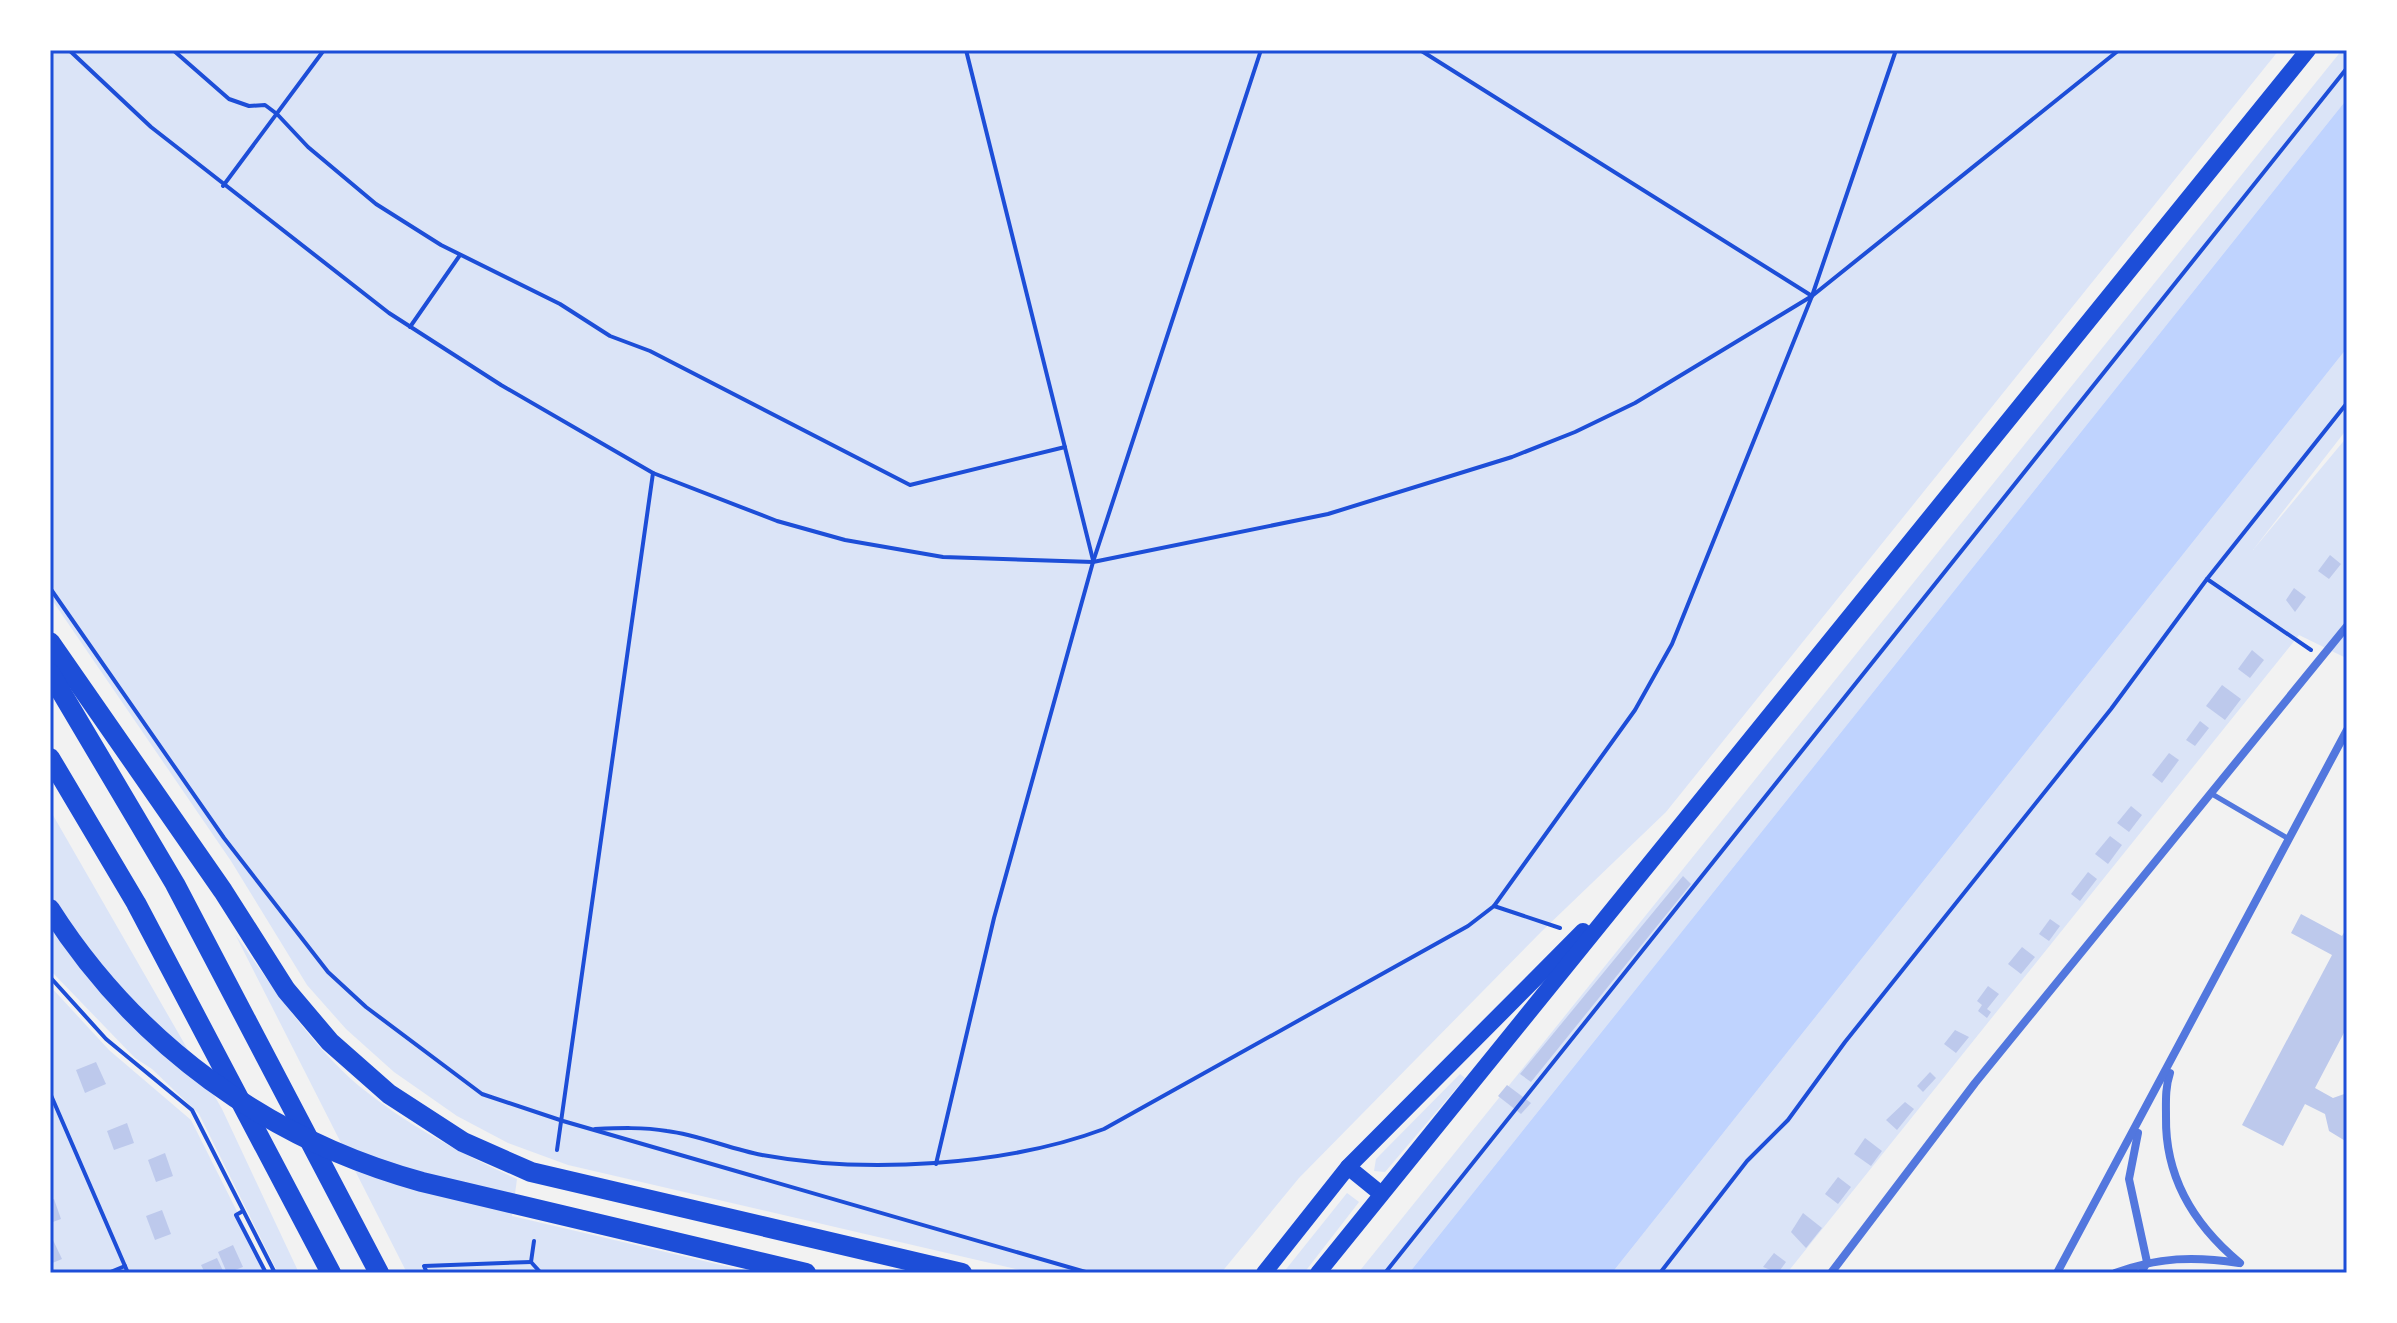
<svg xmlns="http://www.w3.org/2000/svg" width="2397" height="1323" font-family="'Archivo Narrow',sans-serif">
<rect width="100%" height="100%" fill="#f2f2f2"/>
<!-- green -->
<g fill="#dbe4f7">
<path d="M50,50h2229l-613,762 -124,119 -243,247 -78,95h-188l-465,-108 -60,-22 -51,-27 -63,-44 -48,-43 -39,-44 -76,-124 -181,-264z"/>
<path d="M2342,50h5v49l-938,1174h-51z"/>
<path d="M2347,348v81l-94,121 94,-113v218l-3,2 -45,-22 -512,638h-175z"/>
<path d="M50,810l172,299 77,164h-21l-79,-159 -47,-45 -17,-11 -85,-88z"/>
<path d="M235,934c37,52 75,110 124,152 48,39 102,68 158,93l-5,37 243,57h-348z"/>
<path d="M50,986l59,64 82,70 77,153h-218z"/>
<path d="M1460,1074l5,4 -80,94 -11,-1 2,-12z"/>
<path d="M1347,1193l12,9 -55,71h-21z"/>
</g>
<!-- water -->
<path fill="#bfd3fe" d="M2347,99v249l-735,925h-203z"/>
<!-- building -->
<g fill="#bdc9ec">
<path d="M2330,555l11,9 -12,15 -11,-8z"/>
<path d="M2294,588l12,9 -11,15 -9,-12z"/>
<path d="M2252,650l12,10 -14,18 -12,-9z"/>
<path d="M2222,685l19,14 -16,21 -19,-14z"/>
<path d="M2200,721l9,7 -14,18 -9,-6z"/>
<path d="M2169,753l10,7 -17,23 -10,-8z"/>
<path d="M2131,806l11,9 -13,17 -12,-9z"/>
<path d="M2110,836l12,9 -14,19 -13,-10z"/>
<path d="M2088,872l9,7 -17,22 -9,-7z"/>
<path d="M1683,876l8,8 -160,198 -11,-8z"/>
<path d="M2301,914l41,22 5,-9v100l-32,61 18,10 14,-5v49l-18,-11 -4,-17 -20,-10 -22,42 -41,-21 90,-170 -41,-22z"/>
<path d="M2050,919l10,7 -11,15 -10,-7z"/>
<path d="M2022,947l13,10 -14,17 -13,-10z"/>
<path d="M1988,986l11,8 -12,15 4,3 -4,6 -9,-7 4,-6 -5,-4z"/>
<path d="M1955,1030l14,7 -13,16 -12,-9z"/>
<path d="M96,1062l10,22 -21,9 -9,-23z"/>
<path d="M1930,1072l6,6 -13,14 -6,-6z"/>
<path d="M1507,1085l24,18 -10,11 -23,-18z"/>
<path d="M1905,1102l9,7 -17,21 -11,-10z"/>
<path d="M127,1123l7,20 -20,7 -7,-19z"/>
<path d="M1865,1138l17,13 -11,15 -17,-12z"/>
<path d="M165,1153l8,23 -17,6 -8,-22z"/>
<path d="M1838,1177l13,10 -13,17 -13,-10z"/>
<path d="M54,1199l7,20 -11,4v-23z"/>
<path d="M162,1210l9,24 -16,6 -9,-24z"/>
<path d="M1803,1213l19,15 -16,20 -15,-16z"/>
<path d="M53,1240l9,19 -12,5v-23z"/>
<path d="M233,1245l10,22 -16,6 -9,-21z"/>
<path d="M1774,1253l12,9 -8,11 -15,-6z"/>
<path d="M217,1258l7,15h-19l-4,-8z"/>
</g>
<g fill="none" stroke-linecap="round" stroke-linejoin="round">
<!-- path -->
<g stroke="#1d4ed8" stroke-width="4">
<path d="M69,50l82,77 238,186 112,72 152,88 124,48 68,19 98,17 150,5 235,-48 184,-57 63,-25 60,-29 177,-107 307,-246"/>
<path d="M173,50l56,49 20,7 16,-1 12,9 31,33 68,57 65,41 119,59 50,32 40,15 260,134 155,-38"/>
<path d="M966,50l127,510"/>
<path d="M1420,50l392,246"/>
<path d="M223,186l101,-136"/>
<path d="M410,327l50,-72"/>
<path d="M2207,579l104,71"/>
<path d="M50,588l174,250 104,134 38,35 116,87 81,27 526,152"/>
<path d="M1494,906l66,22"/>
<path d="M50,977l56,62 86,71 83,163"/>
<path d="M50,1093l78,180"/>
<path d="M595,1129c24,-1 48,-2 72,2 32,4 63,18 95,24 103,19 243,11 342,-26l364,-203 26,-20 141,-196 37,-66 140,-348 84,-246"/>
<path d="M557,1150l96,-677"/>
<path d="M936,1164l58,-246 99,-356 168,-512"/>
<path d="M243,1211l-7,4 30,58"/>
<path d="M534,1241l-3,21 10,11"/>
<path d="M108,1273l17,-7"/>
<path d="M427,1273l-3,-7 107,-4"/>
<path d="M1385,1273l962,-1205"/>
<path d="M1660,1273l87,-112 41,-41 57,-78 266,-333 96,-130 140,-176"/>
</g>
<!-- service -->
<path stroke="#5277de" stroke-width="5" d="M2212,794l77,45"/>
<!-- minor -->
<g stroke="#5277de" stroke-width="8">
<path d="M2170,1073c-5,15 -4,29 -4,44 -1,61 28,108 74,146"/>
<path d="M2138,1133l-9,46 18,83 -6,11"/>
<path d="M1831,1273l144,-190 372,-457"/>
<path d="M2057,1273l290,-543"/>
<path d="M2115,1273c43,-16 80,-17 124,-10"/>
</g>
<!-- secondary -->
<g stroke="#1d4ed8" stroke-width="16">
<path d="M1348,1167l32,26"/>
<path d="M1264,1273l84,-106 235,-236"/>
<path d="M1318,1273l990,-1223"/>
</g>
<!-- motorway -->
<g stroke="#1d4ed8" stroke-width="20">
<path d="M50,642l173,249 63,99 44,52 59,52 74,48 68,30 431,101"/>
<path d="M50,673l125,211 204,389"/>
<path d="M50,758l86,145 195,370"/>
<path d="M50,909c86,135 218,231 372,273l384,91"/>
</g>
</g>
<!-- border -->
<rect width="2397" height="1323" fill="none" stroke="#ffffff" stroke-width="104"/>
<rect x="52" y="52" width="2293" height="1219" fill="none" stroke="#1d4ed8" stroke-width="3"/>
</svg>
